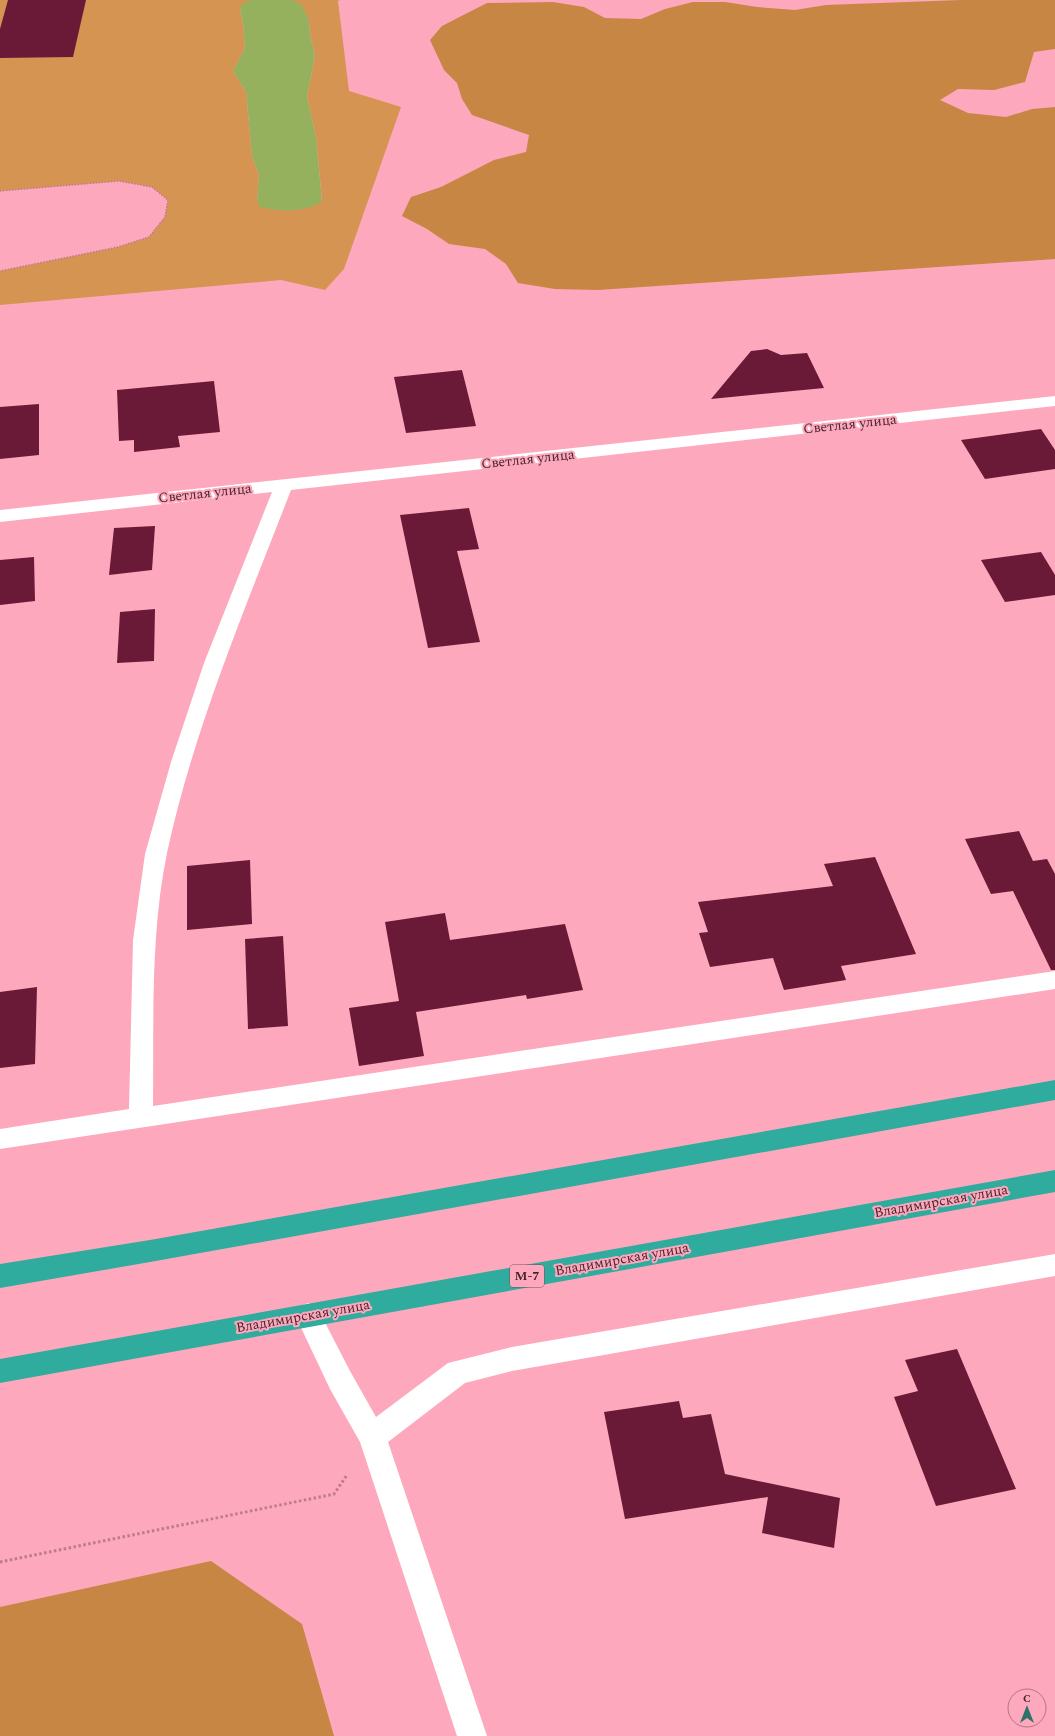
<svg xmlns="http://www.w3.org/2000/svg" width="1055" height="1736" font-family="Spectral,serif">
<rect width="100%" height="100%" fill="#fda8bc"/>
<!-- green -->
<path fill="#d69453" d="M0,0h254l-14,9 3,15 2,24 -12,23 13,21 6,64 7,19 -2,25h65l-6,-63 -9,-41 8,-40 -5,-22 -1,-14 -17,-20h-5h53l-2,1 11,90 52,16 -57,162 -19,21 -44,-10 -281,25v-34l118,-24 31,-10 16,-20 3,-17 -16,-13 -33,-6 -119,10z"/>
<!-- forest -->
<g fill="#c78644">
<path d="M961,0h94v49l-21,3 -9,30 -31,8 -36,-1 -18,11 28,13 38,4 26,-8 23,-2v152l-457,31 -43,-1 -37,-6 -12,-19 -21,-15 -36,-5 -22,-15 -25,-13 9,-19 30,-10 53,-27 32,-8 3,-17 -57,-20 -10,-16 -5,-16 -13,-13 -14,-30 12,-14 45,-23 66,-1 31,5 21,11 36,1 24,-10 28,-7h32l32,5 38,3 31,-5z"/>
<path d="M211,1561l91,63 32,112h-334v-129z"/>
</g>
<!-- water -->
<path fill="#96b15d" d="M252,0h40l9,4 8,16 1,14 5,22 -8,40 9,41 6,64c-16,12 -43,11 -62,6l-3,-7 2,-25 -7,-19 -6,-64 -13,-21 12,-23 -2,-24 -3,-15 3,-6z"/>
<!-- building -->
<g fill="#6a1a36">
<path d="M8,0h78l-13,57 -73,1v-29z"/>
<path d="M767,349l14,6 26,-2 17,35 -113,11 40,-48z"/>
<path d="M462,370l14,56 -70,7 -12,-56z"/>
<path d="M214,381l6,51 -42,4 2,11 -46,5v-12l-15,1 -2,-51z"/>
<path d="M39,404v51l-39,4v-52z"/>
<path d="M1041,429l14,21v19l-70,10 -24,-39z"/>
<path d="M469,508l10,41 -22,2 23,91 -52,6 -28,-133z"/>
<path d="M155,526l-3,44 -43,5 5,-47z"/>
<path d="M1041,552l14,23v20l-50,7 -24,-42z"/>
<path d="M34,557l1,44 -35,4v-45z"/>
<path d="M155,609l-1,52 -37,2 3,-51z"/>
<path d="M1019,831l14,30 14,-2 8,15v96h-4l-38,-79 -22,3 -26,-55z"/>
<path d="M875,857l41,97 -75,12 5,14 -62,10 -11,-32 -63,9 -11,-34 9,-1 -10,-30 135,-16 -9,-22z"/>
<path d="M250,860l2,64 -65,6v-64z"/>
<path d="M445,913l5,27 115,-16 18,66 -56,9 -1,-4 -110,17 8,44 -65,10 -10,-58 50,-7 -14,-79z"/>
<path d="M283,936l5,90 -40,3 -3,-90z"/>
<path d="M37,987l-2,77 -35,4v-76z"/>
<path d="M957,1349l59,140 -80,17 -42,-109 24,-6 -13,-31z"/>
<path d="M679,1401l4,17 28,-4 14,60 115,24 -6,50 -72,-15 6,-36 -143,22 -21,-107z"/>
</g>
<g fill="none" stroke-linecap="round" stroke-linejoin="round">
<!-- path-far1 -->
<path stroke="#be7b8b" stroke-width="1.5" stroke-dasharray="1.5 1.5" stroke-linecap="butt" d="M0,191l119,-10 33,6 16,13 -3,17 -16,20 -31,10 -118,24"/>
<!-- path -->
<path stroke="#be7b8b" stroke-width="3" stroke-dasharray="2.5 2.5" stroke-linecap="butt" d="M0,1562l334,-68 13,-19"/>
<!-- minor -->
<g fill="#fff" fill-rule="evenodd">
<path d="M1055,396v10l-764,84c-46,119 -97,238 -124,363 -17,83 -13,169 -14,253l902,-135v18l-1055,160v-20l129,-20 4,-169 12,-86 26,-92 33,-99 68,-171 -272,30v-12z"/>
<path d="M1055,1254v22l-543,95 -47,12 -77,59 99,294h-30l-97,-294 -30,-53 -35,-74 4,-8 9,-4 9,4 33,64 26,46 72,-54 64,-16z"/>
</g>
<!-- highway -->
<g fill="#2fac9e" fill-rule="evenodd">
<path d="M1055,1080v20l-905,162 -150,26v-24l150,-24z"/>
<path d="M1055,1170v22l-1055,191v-24z"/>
</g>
</g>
<g text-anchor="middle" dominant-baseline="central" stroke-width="4" stroke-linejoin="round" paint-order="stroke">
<!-- shield labels -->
<rect fill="#fda8bc" stroke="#7d4c58" stroke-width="1" x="510" y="1265" width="34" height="22" rx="3"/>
<g font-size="13" font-weight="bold" fill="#46252d">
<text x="527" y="1276">М-7</text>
</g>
<!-- street labels -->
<g font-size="14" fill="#46252d" stroke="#fda8bc">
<text transform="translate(850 424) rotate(-6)">Светлая улица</text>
<text transform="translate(528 459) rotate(-6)">Светлая улица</text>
<text transform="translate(205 493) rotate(-6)">Светлая улица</text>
<text transform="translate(941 1201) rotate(-10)">Владимирская улица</text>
<text transform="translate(622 1259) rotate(-10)">Владимирская улица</text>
<text transform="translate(303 1316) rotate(-10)">Владимирская улица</text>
</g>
</g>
<!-- north arrow -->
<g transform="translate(1027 1708)"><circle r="19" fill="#fda8bc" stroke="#b47483"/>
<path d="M0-3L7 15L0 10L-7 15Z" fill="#2b7269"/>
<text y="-6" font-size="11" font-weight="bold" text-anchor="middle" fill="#46252d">С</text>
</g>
</svg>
